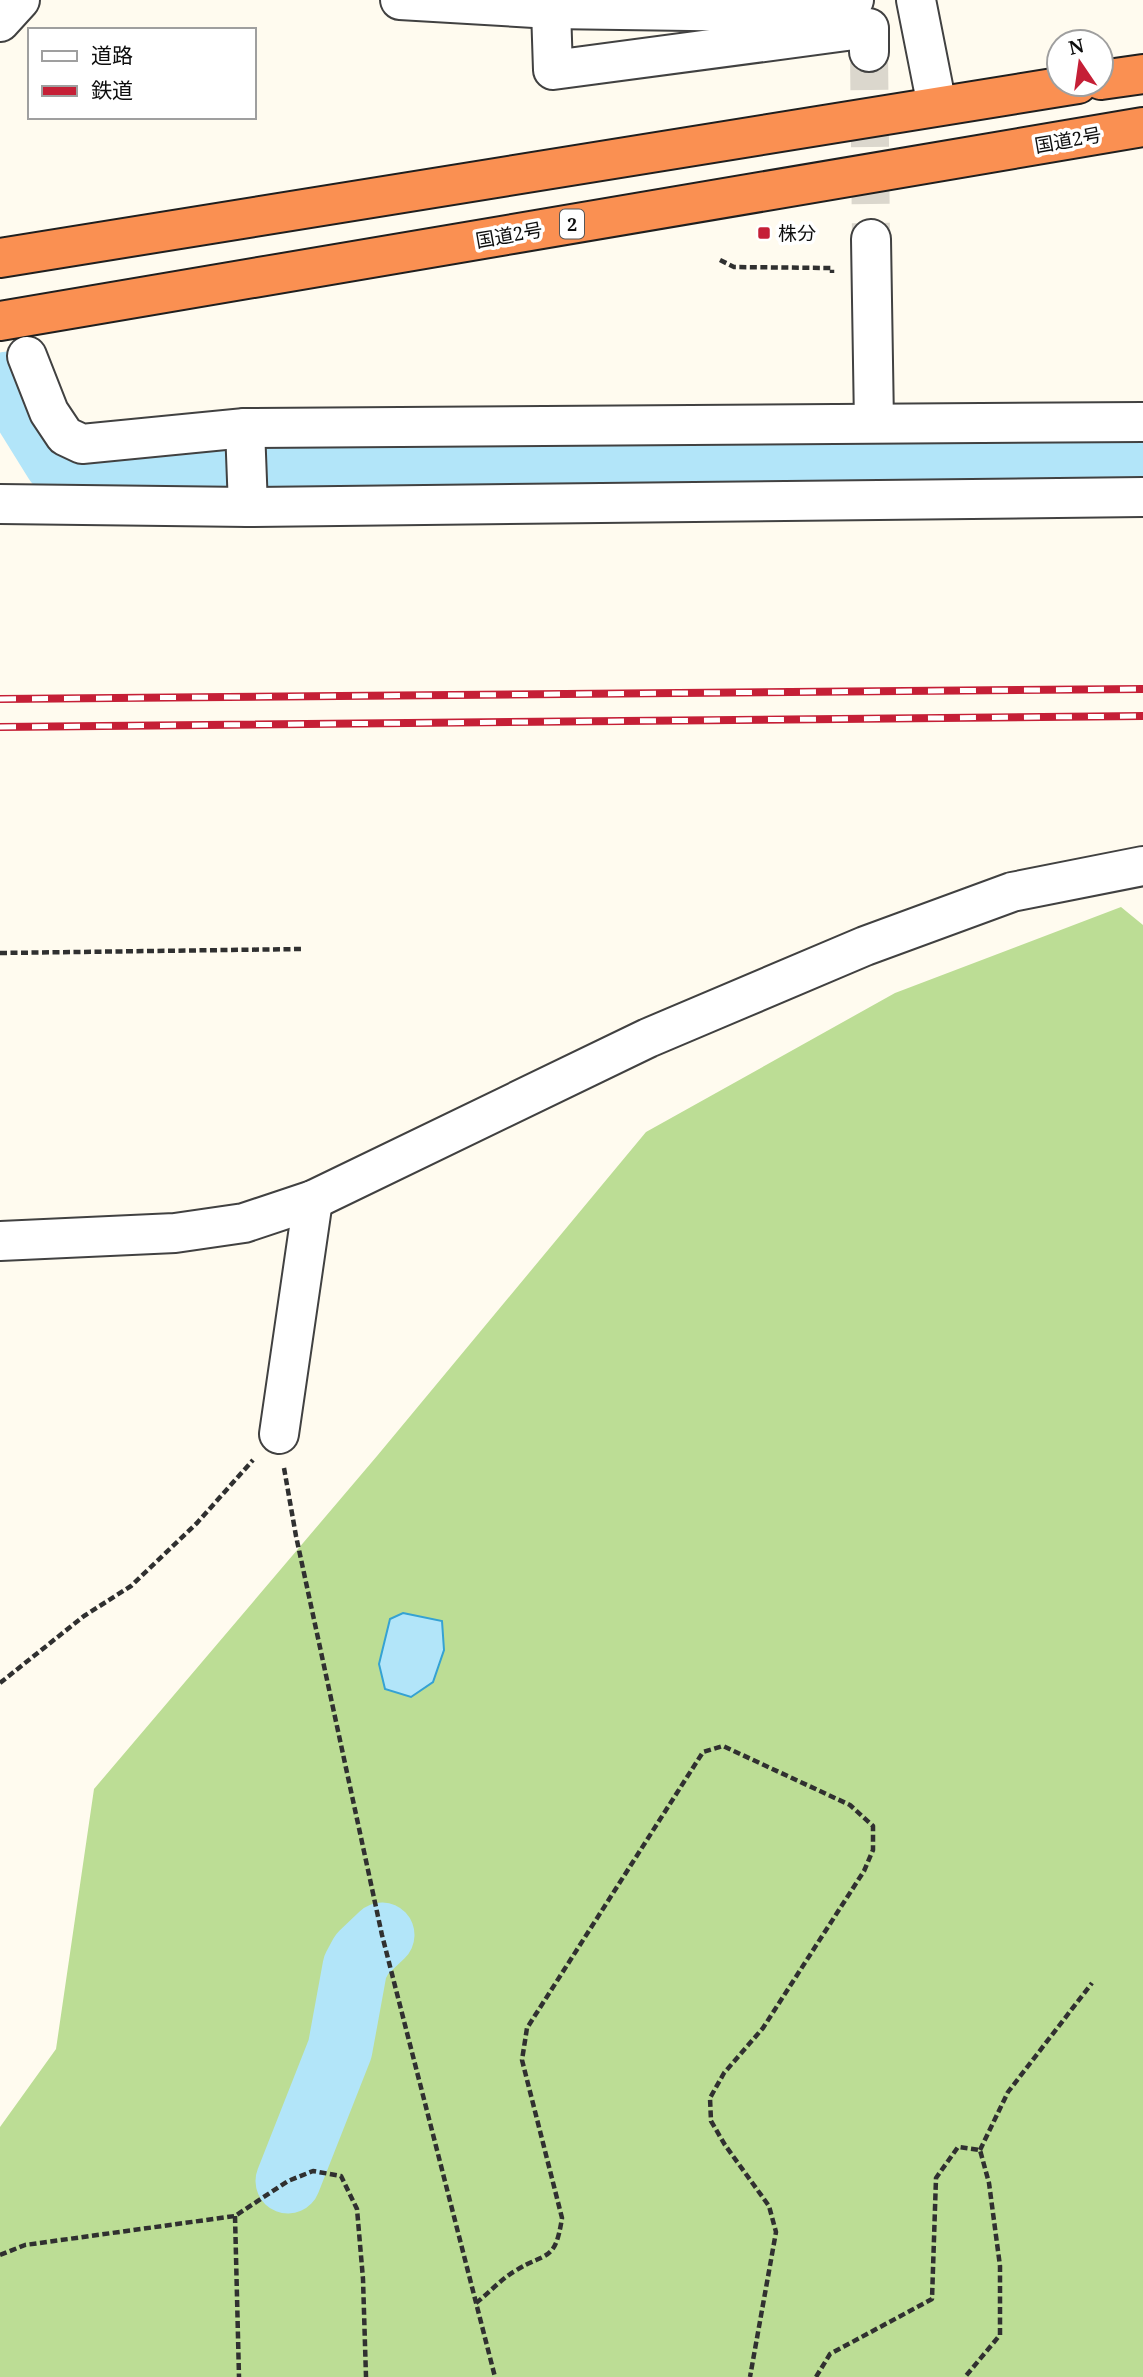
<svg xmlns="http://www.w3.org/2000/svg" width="1143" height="2377" font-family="'Noto Serif','Noto Sans JP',serif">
<rect width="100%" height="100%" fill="#fffbef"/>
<!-- forest -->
<path fill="#bcdd95" d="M1121,907l22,18v1452h-1143v-250l56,-78 38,-260 283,-333 269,-324 249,-139z"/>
<!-- water -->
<path fill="#b2e5f9" stroke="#35a2d3" stroke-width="2" d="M403,1613l39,8 2,29 -11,32 -22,15 -26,-8 -6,-25 11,-45z"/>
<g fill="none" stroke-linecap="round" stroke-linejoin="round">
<!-- river -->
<g stroke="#b2e5f9" stroke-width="65">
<path d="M8,384l48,77 69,4 1018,-13"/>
<path d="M288,2181l52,-132 15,-82 7,-13 20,-19"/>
</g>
<!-- minor-tunnel -->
<path stroke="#dbd7cd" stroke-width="38" stroke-dasharray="38 19" stroke-linecap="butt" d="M869,52l2,187"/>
<defs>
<g id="minor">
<path d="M400,0l151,9 208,3 55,-3 40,-9"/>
<path d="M916,0l21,106"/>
<path d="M551,9l2,61 316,-42v24"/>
<path d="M0,22l20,-22"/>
<path d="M871,239l3,184"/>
<path d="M27,356l22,56 16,24 17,8 163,-16 898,-6"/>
<path d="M245,428l3,79"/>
<path d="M0,504l248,3 895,-10"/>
<path d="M0,1241l175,-8 69,-10 69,-23 335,-162 217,-92 147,-54 131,-26"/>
<path d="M279,1434l34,-234"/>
</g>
<g id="highway">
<path d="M1101,80l42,-6"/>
<path d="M0,258l1078,-174"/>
<path d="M0,321l1143,-194"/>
</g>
</defs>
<!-- minor casing -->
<use href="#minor" stroke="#414141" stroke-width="42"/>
<!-- highway casing -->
<use href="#highway" stroke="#1f1f1f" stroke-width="42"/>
<!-- path -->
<g stroke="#303030" stroke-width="4.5" stroke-dasharray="7 3.5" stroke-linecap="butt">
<path d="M720,260l14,7 98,1v5"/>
<path d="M0,953l303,-4"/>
<path d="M284,1468l12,68 86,399 113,442"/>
<path d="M0,1683l84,-67 47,-30 66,-63 56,-63"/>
<path d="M980,2150l28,-58 84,-109"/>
<path d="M235,2216l4,161"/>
<path d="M0,2255l25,-10 210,-29 53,-35 25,-10 28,5 16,33 6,70 3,98"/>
<path d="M476,2303c13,-10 25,-24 39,-32 32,-20 40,-8 47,-53l-40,-158 5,-32 176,-276 20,-6 127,59 23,21v24l-9,21 -101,157 -39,45 -14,25 1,23 14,24 44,61 7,26 -26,145"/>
<path d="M816,2377l14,-23 102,-55 4,-121 22,-31 22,3 9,33 11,83v69l-35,42"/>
</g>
<!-- minor -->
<use href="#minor" stroke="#fff" stroke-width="38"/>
<!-- highway -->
<use href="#highway" stroke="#fa9052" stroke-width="38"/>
<defs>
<g id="rail">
<path d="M0,699l1143,-10"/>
<path d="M0,727l1143,-11"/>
</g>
</defs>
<!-- rail casing -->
<use href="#rail" stroke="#c51f36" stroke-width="8"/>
<!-- rail -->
<use href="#rail" stroke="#fff" stroke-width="5" stroke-dasharray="16" stroke-linecap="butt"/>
</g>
<!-- markers -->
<rect fill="#c51f36" stroke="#fff" stroke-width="2.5" x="757" y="226" width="14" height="14" rx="3.5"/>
<g text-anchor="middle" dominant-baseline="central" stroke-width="7" stroke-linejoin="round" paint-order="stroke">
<!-- shield labels -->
<rect fill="#fff" stroke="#565656" stroke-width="2" x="560" y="209.5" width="24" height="29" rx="5"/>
<g font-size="18" font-weight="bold" fill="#0e0e0e">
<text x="572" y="224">2</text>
</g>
<!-- street labels -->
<g font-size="19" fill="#0e0e0e" stroke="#fff">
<text transform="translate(1068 140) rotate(-10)">国道2号</text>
<text transform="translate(509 235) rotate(-10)">国道2号</text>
</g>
<!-- poi labels -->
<g font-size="19" fill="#0e0e0e" stroke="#fff" text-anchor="start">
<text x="778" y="233">株分</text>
</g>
</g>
<!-- legend -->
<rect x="28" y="28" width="228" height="91" fill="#ffffff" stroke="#9f9f9f" stroke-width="2"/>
<rect x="42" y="51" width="35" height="10" fill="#ffffff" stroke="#9f9f9f" stroke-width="2"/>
<text x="91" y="63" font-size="21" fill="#0e0e0e">道路</text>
<rect x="42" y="86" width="35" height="10" fill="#c51f36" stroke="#9f9f9f" stroke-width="2"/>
<text x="91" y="98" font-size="21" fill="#0e0e0e">鉄道</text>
<!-- north arrow -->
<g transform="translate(1080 63) rotate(347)"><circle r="33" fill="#ffffff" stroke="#9f9f9f" stroke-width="2"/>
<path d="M0-5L12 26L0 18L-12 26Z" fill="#c51f36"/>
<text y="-10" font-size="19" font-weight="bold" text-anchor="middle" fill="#0e0e0e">N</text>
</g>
</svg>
